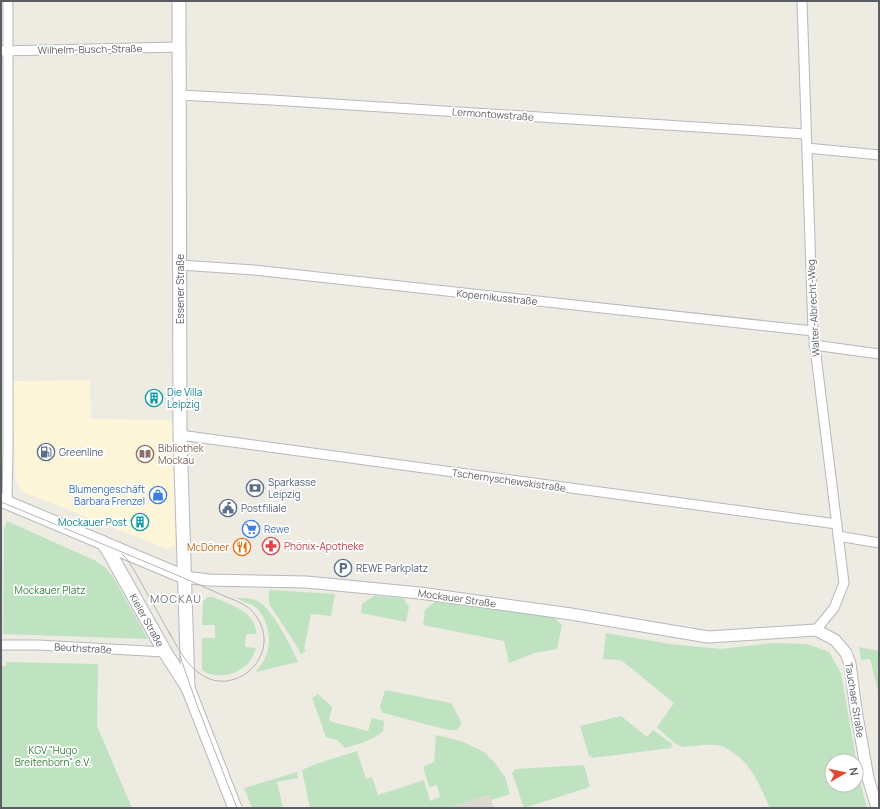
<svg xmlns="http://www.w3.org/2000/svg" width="880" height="809" font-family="Manrope,sans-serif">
<rect width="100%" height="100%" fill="#edebe2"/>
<!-- commercial -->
<path fill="#fcf5d8" d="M90,380l1,39 84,1 1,125 -9,4 -146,-58 -6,-14 -2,-96z"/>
<!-- education -->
<path fill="#dcdad0" d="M490,795l4,13h-47z"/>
<!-- green -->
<g fill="#bfe3c1" fill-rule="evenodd">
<path d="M7,521l89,40 10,7 9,12 33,59 -145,-5 1,-104z"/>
<path d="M269,590l66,4 -4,22 -20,-2 -7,35 2,2 -5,3 -8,-14 -24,-36z"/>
<path d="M374,596l29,2 6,9 -3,15 -45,-9 1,-9z"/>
<path d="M208,597h5c11,5 34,12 40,25 2,3 3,8 4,12h-11l-1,13 11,1c-1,4 -3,8 -5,12 -10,14 -35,21 -49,10v-32h13v-13h-13l1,-24z"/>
<path d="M236,598c7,0 13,0 19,2 16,5 36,46 43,62l-42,10c4,-6 9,-12 11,-19 5,-16 0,-37 -13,-47 -6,-3 -12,-5 -18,-8z"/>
<path d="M437,600l115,16 10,9 -5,24 -22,4 -26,10 -5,-22 -81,-16 2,-15z"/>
<path d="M606,633l64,11 51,5 52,-6 34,1 22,8 12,21 19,109 7,26h-97c-10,-21 -17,-43 -38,-56 -3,-2 -7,-5 -10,-6 -10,-2 -19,-1 -28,0 -3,0 -7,1 -10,1 -8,-1 -21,-14 -27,-20l17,-24 -53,-43 -18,-1zM832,761h24v24h-24z"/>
<path d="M859,647l20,4v44l-9,-36 -9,1z"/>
<path d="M6,662l92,2 -1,62 35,82h-131v-142h5z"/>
<path d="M385,690l66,13 11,20 -5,7h-9l-65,-17 -3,-6z"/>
<path d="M318,694l14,13 -3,14 39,10 4,-13 12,3 -1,10c-10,10 -25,13 -38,17l-8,-8 -11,-3 -14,-39z"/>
<path d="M621,716l26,21 6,-7 19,14 -1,4 -79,10 -1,-3 -2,1 -9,-30z"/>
<path d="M436,735l25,6 23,11 10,10 11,15 5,17 -19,6 -2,-5 -42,13h-137l-8,-38 14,-6 41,-13 9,28 6,-2 6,18 46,-15 6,21 10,-4 -3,-12 -8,2 -6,-20 11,-5z"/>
<path d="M584,765l6,22 -66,21 -12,-35 4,-4z"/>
<path d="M297,772l1,6 -21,4 6,26h-31l-8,-20z"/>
</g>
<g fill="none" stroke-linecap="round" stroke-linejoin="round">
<defs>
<g id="minor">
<path d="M802,1l11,330 31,252 -10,25 -18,22"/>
<path d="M1,51l179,-4"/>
<path d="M180,95l92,5 534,34"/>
<path d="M807,148l72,7"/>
<path d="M180,265l74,5 559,61"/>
<path d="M814,345l65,9"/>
<path d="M180,435l657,89"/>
<path d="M7,503l1,-55v-447"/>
<path d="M838,536l41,7"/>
<path d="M1,645h37l127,7"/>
</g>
<path id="tertiary" d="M184,577l25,3 97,2 114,11 151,21 137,23 108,-7 19,10 11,13 4,11 6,46 12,68 9,30"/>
<g id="secondary">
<path d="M179,1l1,434 8,253"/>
<path d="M1,500l183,77"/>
<path d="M102,542l6,8 57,102 23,36 47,120"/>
</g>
</defs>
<!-- minor casing -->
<use href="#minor" stroke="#b5b8bc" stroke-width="11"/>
<!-- tertiary casing -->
<use href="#tertiary" stroke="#b5b8bc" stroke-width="13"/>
<!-- secondary casing -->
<use href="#secondary" stroke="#b6b8be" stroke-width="15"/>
<!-- minor -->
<use href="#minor" stroke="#fff" stroke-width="9"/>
<!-- tertiary -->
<use href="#tertiary" stroke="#fff" stroke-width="11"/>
<!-- secondary -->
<use href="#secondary" stroke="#fff" stroke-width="13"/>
<!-- tram -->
<g stroke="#b3b4b4" stroke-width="1">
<path d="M1,502c59,24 118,49 176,73 15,7 30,13 45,20 9,4 19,7 27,13 10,9 16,22 15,35 -3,31 -40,50 -65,30 -14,-10 -22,-27 -30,-41"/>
<path d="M122,554l5,5 7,11 37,66"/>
<path d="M180,656l17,49 40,103"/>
</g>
</g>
<!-- icons -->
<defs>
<symbol id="building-ring" viewBox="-11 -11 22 22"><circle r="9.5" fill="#fff" stroke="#0f9aa8" stroke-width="1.5"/><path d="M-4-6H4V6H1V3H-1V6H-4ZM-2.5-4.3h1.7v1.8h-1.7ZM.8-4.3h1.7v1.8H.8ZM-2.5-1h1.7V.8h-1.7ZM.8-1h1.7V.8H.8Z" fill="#0f9aa8"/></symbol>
<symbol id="fuel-ring" viewBox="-11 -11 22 22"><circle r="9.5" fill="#fff" stroke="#5c6f8a" stroke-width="1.5"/><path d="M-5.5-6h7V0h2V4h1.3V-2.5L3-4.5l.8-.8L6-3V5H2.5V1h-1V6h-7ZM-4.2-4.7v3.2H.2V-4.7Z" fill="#5c6f8a"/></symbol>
<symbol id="library-ring" viewBox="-11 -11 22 22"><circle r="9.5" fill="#fff" stroke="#8d6e63" stroke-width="1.5"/><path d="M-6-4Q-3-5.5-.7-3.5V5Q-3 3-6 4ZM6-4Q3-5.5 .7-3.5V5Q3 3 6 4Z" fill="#8d6e63"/></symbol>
<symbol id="bank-ring" viewBox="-11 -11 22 22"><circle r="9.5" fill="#fff" stroke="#5c6f8a" stroke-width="1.5"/><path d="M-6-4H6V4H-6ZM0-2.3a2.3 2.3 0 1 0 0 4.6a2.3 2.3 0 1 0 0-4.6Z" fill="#5c6f8a"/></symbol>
<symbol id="shop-ring" viewBox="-11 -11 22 22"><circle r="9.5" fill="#fff" stroke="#3f7fe0" stroke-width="1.5"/><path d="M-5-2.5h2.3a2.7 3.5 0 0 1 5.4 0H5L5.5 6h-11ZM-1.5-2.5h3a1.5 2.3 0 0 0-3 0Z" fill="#3f7fe0"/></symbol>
<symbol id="civic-ring" viewBox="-11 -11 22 22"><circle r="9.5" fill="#fff" stroke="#5c6f8a" stroke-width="1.5"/><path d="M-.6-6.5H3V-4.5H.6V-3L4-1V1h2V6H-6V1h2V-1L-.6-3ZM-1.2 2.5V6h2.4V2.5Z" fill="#5c6f8a"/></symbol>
<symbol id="supermarket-ring" viewBox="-11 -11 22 22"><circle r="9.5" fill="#fff" stroke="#3f7fe0" stroke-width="1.5"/><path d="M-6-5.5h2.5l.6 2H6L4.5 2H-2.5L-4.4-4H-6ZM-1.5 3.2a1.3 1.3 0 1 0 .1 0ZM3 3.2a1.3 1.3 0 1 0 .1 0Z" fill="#3f7fe0"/></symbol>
<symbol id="pharmacy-ring" viewBox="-11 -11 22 22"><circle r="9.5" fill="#fff" stroke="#e0444e" stroke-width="1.5"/><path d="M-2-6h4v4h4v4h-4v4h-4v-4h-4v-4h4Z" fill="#e0444e"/></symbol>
<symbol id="restaurant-ring" viewBox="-11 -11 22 22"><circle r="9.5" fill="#fff" stroke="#e8710a" stroke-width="1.5"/><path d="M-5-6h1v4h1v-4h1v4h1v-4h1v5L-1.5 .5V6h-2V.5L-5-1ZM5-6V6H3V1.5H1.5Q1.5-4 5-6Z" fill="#e8710a"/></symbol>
<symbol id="parking-ring" viewBox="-11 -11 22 22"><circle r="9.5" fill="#fff" stroke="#5c6f8a" stroke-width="1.5"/><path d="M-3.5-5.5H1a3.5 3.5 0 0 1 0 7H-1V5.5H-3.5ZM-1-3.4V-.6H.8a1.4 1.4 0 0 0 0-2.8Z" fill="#5c6f8a"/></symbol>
</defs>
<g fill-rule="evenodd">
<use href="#building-ring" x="144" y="388" width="20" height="20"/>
<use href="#fuel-ring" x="36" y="442" width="20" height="20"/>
<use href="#library-ring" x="135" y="444" width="20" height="20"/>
<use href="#bank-ring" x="245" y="478" width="20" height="20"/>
<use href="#shop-ring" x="148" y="485" width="20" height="20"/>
<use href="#civic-ring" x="218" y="498" width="20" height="20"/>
<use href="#building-ring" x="130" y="512" width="20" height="20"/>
<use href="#supermarket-ring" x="241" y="519" width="20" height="20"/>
<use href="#pharmacy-ring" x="261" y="536" width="20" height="20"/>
<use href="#restaurant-ring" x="232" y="537" width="20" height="20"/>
<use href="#parking-ring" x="333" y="558" width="20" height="20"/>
</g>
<g text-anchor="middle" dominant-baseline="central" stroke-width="3.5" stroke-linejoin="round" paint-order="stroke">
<!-- street labels -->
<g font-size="10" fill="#5a5e62" stroke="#fff">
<text transform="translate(90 49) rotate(-1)">Wilhelm-Busch-Straße</text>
<text transform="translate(493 114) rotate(4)">Lermontowstraße</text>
<text transform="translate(180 289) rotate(-90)">Essener Straße</text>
<text transform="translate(497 297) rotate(6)">Kopernikusstraße</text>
<text transform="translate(813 308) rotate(-93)">Walter-Albrecht-Weg</text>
<text transform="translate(509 480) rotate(8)">Tschernyschewskistraße</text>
<text transform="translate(457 598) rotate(8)">Mockauer Straße</text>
<text transform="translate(147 620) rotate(61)">Kieler Straße</text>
<text transform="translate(83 648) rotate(3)">Beuthstraße</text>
<text transform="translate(855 700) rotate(81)">Tauchaer Straße</text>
</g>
<!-- culture labels -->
<g font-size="10" fill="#0d838f" stroke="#fff" text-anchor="start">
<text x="167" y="392">Die Villa<tspan x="167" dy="12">Leipzig</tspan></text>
<text x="127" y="522" text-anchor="end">Mockauer Post</text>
</g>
<!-- education labels -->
<g font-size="10" fill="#785e54" stroke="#fff" text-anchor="start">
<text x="158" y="448">Bibliothek<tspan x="158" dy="12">Mockau</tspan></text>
</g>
<!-- service labels -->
<g font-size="10" fill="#4e5e75" stroke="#fff" text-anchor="start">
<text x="59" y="452">Greenline</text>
<text x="268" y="482">Sparkasse<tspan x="268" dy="12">Leipzig</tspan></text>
<text x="241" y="508">Postfiliale</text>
<text x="356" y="568">REWE Parkplatz</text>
</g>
<!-- shop labels -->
<g font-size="10" fill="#366cbe" stroke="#fff" text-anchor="end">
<text x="145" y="489">Blumengeschäft<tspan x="145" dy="12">Barbara Frenzel</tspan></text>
<text x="264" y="529" text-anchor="start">Rewe</text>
</g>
<!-- health labels -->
<g font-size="10" fill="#be3a42" stroke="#fff" text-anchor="start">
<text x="284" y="546">Phönix-Apotheke</text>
</g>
<!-- food labels -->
<g font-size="10" fill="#c56008" stroke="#fff" text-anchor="end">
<text x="229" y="547">McDöner</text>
</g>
<!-- park labels -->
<g font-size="10" fill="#39833f" stroke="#fff">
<text x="50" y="590">Mockauer Platz</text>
<text x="53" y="750">KGV "Hugo<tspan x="53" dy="12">Breitenborn" e.V.</tspan></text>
</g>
<!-- neighbourhood labels -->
<g font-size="11" letter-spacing="1" fill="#6b6f74" stroke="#fff">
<text x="176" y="598">MOCKAU</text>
</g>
</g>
<!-- border -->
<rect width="880" height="809" fill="none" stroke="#5a5e62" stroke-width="4"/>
<!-- north arrow -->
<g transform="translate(844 773) rotate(81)"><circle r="19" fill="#ffffff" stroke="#bdbfc0"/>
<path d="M0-3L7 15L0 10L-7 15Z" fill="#e14834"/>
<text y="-6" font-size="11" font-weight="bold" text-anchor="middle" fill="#5a5e62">N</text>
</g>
</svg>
